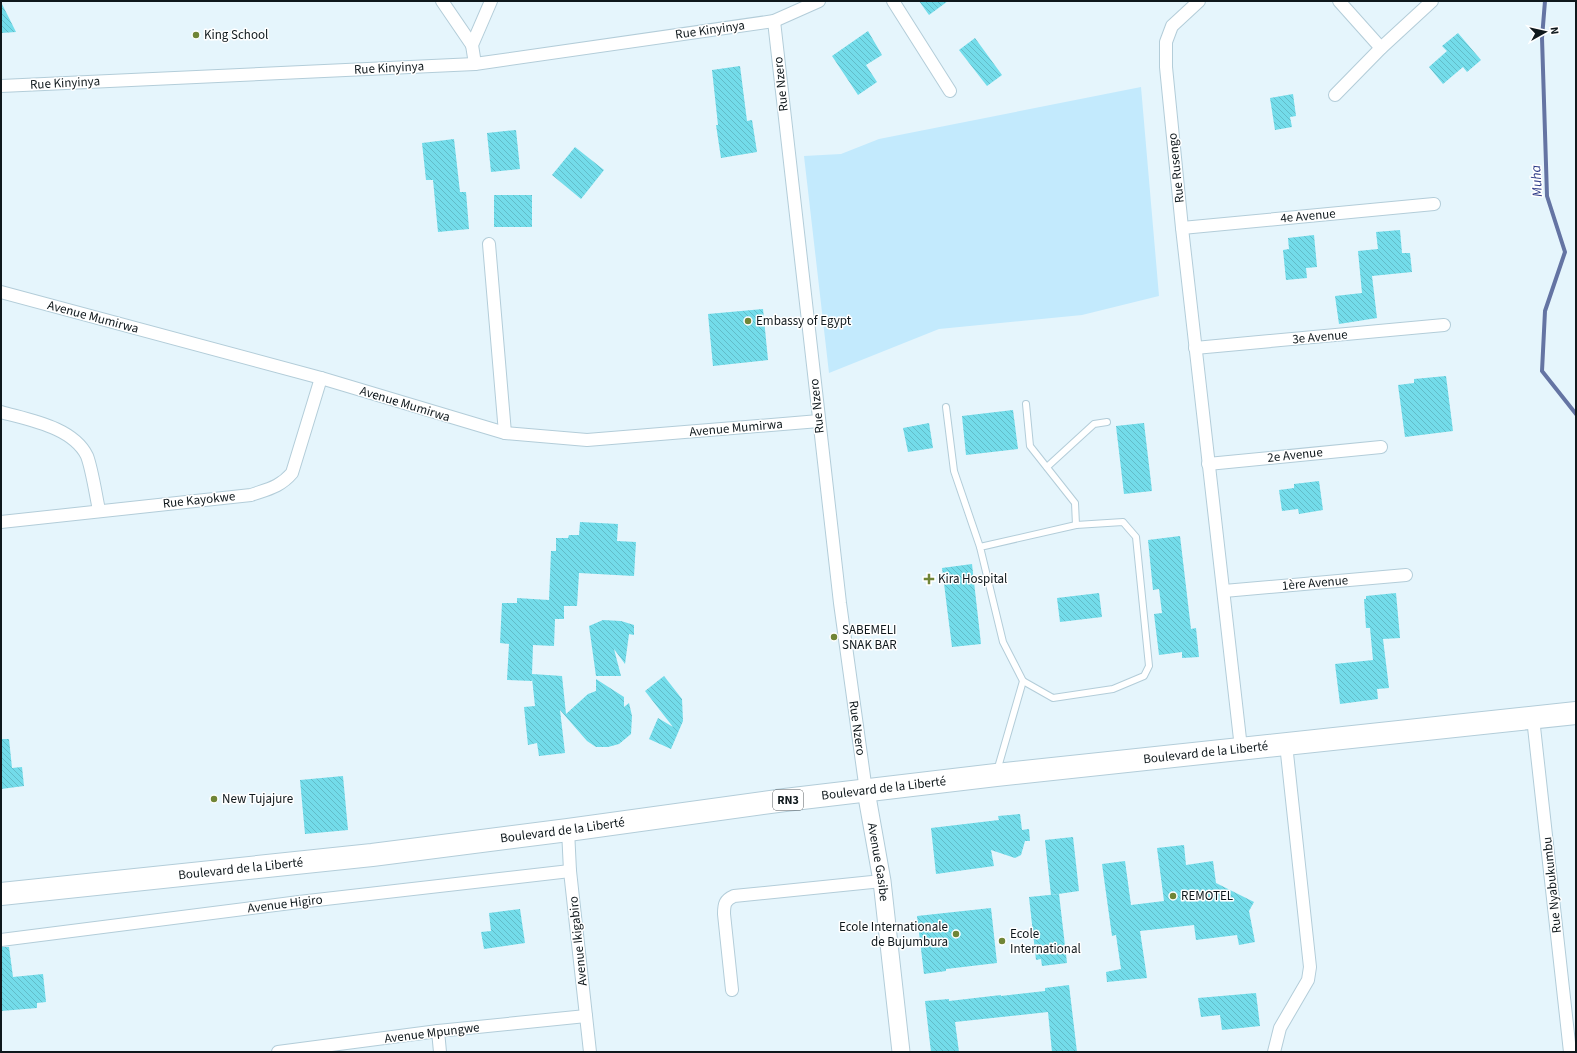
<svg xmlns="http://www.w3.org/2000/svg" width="1577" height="1053" font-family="'Source Sans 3',sans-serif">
<defs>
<pattern id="building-back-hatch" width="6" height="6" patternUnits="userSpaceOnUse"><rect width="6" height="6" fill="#73dcea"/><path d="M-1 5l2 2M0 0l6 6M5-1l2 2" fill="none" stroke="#62bcc8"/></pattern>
</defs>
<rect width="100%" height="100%" fill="#e5f5fc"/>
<!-- green -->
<path fill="#c3eafd" d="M1141,87l18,209 -77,19 -143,14 -110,44 -25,-217 37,-2 38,-15z"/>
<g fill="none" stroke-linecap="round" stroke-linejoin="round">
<!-- stream -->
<path stroke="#6474a3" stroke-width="4" d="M1545,1l-3,37 5,158 18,56 -20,59 -3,60 34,43"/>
</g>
<!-- building -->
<g fill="url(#building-back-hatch)">
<path d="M919,1h29l-19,14z"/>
<path d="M1,2l15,30 -15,1z"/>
<path d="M868,31l14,24 -16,10 11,17 -19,13 -26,-39z"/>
<path d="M1458,33l23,27 -14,12 -4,-5 -20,17 -14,-17 18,-16 -5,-5z"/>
<path d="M975,38l27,37 -15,11 -28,-36z"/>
<path d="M740,66l7,55 5,-1 5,32 -36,6 -5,-33h2l-6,-55z"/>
<path d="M1293,94l3,22 -6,1 2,10 -17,3 -5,-32z"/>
<path d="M516,130l4,39 -29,3 -4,-39z"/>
<path d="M454,139l6,53h6l3,37 -31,3 -5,-52h-7l-4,-37z"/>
<path d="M575,147l29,23 -23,29 -29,-24z"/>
<rect x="494" y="195" width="38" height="32"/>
<path d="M1400,230l2,23h8l2,19 -40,4 5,42 -38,6 -4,-28 27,-3 -4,-42 20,-2 -2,-17z"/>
<path d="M1314,235l3,32 -11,1 1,10 -21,2 -3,-30 6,-1 -1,-11z"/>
<path d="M763,309l5,51 -55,6 -5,-52z"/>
<path d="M1446,376l7,55 -48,6 -7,-52 16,-2v-4z"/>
<path d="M1013,410l5,39 -52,6 -4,-39z"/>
<path d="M929,423l4,25 -25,4 -5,-24z"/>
<path d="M1144,423l8,68 -28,3 -8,-68z"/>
<path d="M1319,481l4,29 -24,4 -1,-5 -16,2 -3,-21 15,-2v-4z"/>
<path d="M580,522l38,2 -1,17 19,1 -2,34 -55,-3 -2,33h-13v13h-9l-1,27 -21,-1 -1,29 30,2 4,38 22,-20 8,-3v-12l28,18v10l5,-4 3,13 -1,18 -12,10 -11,3h-12l-9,-6 -27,-31 5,43 -26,3 -2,-13 -9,2 -4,-38 11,-1 -3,-28v3l-25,-1 2,-36 -9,-1 2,-40h15v-5l32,2 2,-49h5v-13h12l1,-3h10z"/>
<path d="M1180,536l11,93 5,-1 3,29 -17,1v-6l-23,3 -5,-41 8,-1 -3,-24 -6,1 -5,-50z"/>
<path d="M972,564l9,80 -29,3 -10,-79z"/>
<path d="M1099,593l3,24 -42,5 -3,-24z"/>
<path d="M1396,593l4,45 -17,1 6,49 -12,1 1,10 -38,5 -5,-40 38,-4 -3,-32h-4l-2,-29h2v-3z"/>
<path d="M603,620l18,1 13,4v10l-5,-1 -4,30 -11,-15 7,27h-25l-7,-50z"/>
<path d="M664,676l18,23 1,22 -12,28 -22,-10 9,-21 15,9 -28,-36z"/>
<path d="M1,739h8l3,29 10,-1 2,19 -23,3z"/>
<path d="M343,776l5,54 -43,4 -5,-54z"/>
<path d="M1020,814l2,16 7,-1 1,12h-5l-4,14 -6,3 -24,-8 3,16 -58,8 -5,-46 68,-8 -1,-4z"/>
<path d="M1073,837l6,54 -28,4 -6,-55z"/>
<path d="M1184,845l2,20 27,-4 3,22 38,19 -5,9 6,31 -16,3 -2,-10 -41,5 -2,-15 -54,6 7,47 -40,4 -1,-10 15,-3 -5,-34 -4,1 -10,-72 23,-3 6,44 33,-4 -7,-53z"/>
<path d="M1059,894l8,69 -25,3 -1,-7 -5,1 -7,-63z"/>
<path d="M991,908l6,55 -51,6v2l-22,3 -7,-58z"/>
<path d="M520,909l5,34 -41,6 -3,-17 10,-1 -2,-18z"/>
<path d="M1,947h8l4,30 30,-3 3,28 -9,1v5l-36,3z"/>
<path d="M1069,985l8,67h-25l-4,-40 -93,10 4,30h-28l-6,-51 24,-2v2l52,-6v1l44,-5v-3z"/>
<path d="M1256,993l4,33 -38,4 -2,-15 -19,2 -3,-19z"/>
</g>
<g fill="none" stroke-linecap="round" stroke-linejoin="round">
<defs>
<g id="lane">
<path d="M1026,404l4,42 45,57 1,22"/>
<path d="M946,407l8,64 26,76"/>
<path d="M1047,467l47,-43 13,-2"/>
<path d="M1123,522l13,15 13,129 -5,10 -31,13 -60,9 -30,-17 -20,-39 -23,-95 96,-22z"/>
<path d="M997,771l26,-90"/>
</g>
<g id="street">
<path d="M442,1l30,44"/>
<path d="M893,1l57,90"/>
<path d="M1199,1l-27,25 -6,16v25l16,161 59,520"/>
<path d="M1339,1l42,47"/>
<path d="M774,21l66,582 26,188"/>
<path d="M475,64l-3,-19 19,-44"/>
<path d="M1,86l474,-22 299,-43 45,-20"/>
<path d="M1335,95l46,-47 51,-47"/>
<path d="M1182,228l252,-24"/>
<path d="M489,244l16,189"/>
<path d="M1,292l320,86 184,55 82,7 232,-19"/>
<path d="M1195,348l249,-23"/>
<path d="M1,412c28,8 72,15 86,44 5,13 9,40 12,54"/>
<path d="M1208,464l173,-17"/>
<path d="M1,522l250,-27c17,-6 29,-8 41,-22l29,-95"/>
<path d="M1224,591l182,-16"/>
<path d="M1533,718l37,334"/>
<path d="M568,830l2,41 20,181"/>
<path d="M1,940l298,-38 271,-31"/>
<path d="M732,990l-8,-76c0,-10 1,-14 10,-18l148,-15"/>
<path d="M438,1031l2,21"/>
<path d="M278,1052l160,-21 148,-15"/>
<path d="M1274,1052l6,-24 28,-48 2,-13 -24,-223"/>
</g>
<g id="secondary">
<path id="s1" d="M866,791l16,90 19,171"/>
</g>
<g id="highway">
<path id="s2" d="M1,894l371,-39 196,-25 217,-30 211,-25 580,-62"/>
</g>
</defs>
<!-- lane casing -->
<use href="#lane" stroke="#b3cdd9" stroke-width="8"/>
<!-- street casing -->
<use href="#street" stroke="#b3cdd9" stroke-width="14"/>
<!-- secondary casing -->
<use href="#secondary" stroke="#b3cdd9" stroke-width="19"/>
<!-- highway casing -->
<use href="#highway" stroke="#b3cdd9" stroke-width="24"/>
<!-- lane -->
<use href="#lane" stroke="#fff" stroke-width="6"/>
<!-- street -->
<use href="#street" stroke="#fff" stroke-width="12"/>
<!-- secondary -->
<use href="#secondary" stroke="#fff" stroke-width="17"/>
<!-- highway -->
<use href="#highway" stroke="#fff" stroke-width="22"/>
</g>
<!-- markers -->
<g fill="#708536" stroke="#fff" stroke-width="1.5">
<circle cx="196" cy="35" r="4"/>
<circle cx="748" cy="321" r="4"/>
<path d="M927 573h4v4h4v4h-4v4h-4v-4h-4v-4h4z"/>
<circle cx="834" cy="637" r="4"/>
<circle cx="214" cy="799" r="4"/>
<circle cx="1173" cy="896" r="4"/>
<circle cx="956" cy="934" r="4"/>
<circle cx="1002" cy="941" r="4"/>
</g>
<g text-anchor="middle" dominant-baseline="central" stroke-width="3" stroke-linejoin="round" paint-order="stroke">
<!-- shield labels -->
<rect fill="#fff" stroke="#575d60" stroke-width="1" x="773" y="790" width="30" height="20" rx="3"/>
<g font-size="12" font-weight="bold" fill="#0f181c">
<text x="788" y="800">RN3</text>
</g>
<!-- street labels -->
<g font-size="13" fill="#0f181c" stroke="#fff">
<text transform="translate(710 30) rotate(-8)">Rue Kinyinya</text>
<text transform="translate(389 68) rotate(-3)">Rue Kinyinya</text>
<text transform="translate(65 83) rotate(-3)">Rue Kinyinya</text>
<text transform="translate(781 84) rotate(-96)">Rue Nzero</text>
<text transform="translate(1176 168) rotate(-96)">Rue Rusengo</text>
<text transform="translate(1308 216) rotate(-5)">4e Avenue</text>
<text transform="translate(93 317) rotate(15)">Avenue Mumirwa</text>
<text transform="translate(1320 337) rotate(-5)">3e Avenue</text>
<text transform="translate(405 404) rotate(17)">Avenue Mumirwa</text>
<text transform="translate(817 406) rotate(-96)">Rue Nzero</text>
<text transform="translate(736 428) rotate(-5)">Avenue Mumirwa</text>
<text transform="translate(1295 455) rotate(-6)">2e Avenue</text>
<text transform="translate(199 500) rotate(-6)">Rue Kayokwe</text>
<text transform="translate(1315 583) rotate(-5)">1ère Avenue</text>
<text transform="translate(857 728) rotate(82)">Rue Nzero</text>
<text stroke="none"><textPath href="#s2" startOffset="1213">Boulevard de la Liberté</textPath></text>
<text stroke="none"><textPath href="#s2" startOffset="889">Boulevard de la Liberté</textPath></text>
<text stroke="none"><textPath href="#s2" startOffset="565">Boulevard de la Liberté</textPath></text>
<text stroke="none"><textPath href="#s1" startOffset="72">Avenue Gasibe</textPath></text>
<text stroke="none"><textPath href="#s2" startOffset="241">Boulevard de la Liberté</textPath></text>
<text transform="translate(1552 885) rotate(-96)">Rue Nyabukumbu</text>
<text transform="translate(285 904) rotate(-7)">Avenue Higiro</text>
<text transform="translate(578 941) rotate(-96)">Avenue Ikigabiro</text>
<text transform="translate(432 1033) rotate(-7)">Avenue Mpungwe</text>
</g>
<!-- poi labels -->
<g font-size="13" fill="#0f181c" stroke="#fff" text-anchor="start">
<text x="204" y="35">King School</text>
<text x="756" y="321">Embassy of Egypt</text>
<text x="938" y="579">Kira Hospital</text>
<text x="842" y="630">SABEMELI<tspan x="842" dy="15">SNAK BAR</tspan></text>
<text x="222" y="799">New Tujajure</text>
<text x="1181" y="896">REMOTEL</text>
<text x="948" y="927" text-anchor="end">Ecole Internationale<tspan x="948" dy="15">de Bujumbura</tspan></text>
<text x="1010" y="934">Ecole<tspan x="1010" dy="15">International</tspan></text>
</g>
<!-- water labels -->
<g font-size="14" font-style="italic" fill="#2c3a87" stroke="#fff">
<text transform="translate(1537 181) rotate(-94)">Muha</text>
</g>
</g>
<!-- border -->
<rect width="1577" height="1053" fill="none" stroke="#0f181c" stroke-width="4"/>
<!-- north arrow -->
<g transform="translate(1545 32) rotate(82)" stroke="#ffffff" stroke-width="3" paint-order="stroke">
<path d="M0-3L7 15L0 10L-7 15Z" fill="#0f181c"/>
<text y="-6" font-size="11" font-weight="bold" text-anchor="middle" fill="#0f181c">N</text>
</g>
</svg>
